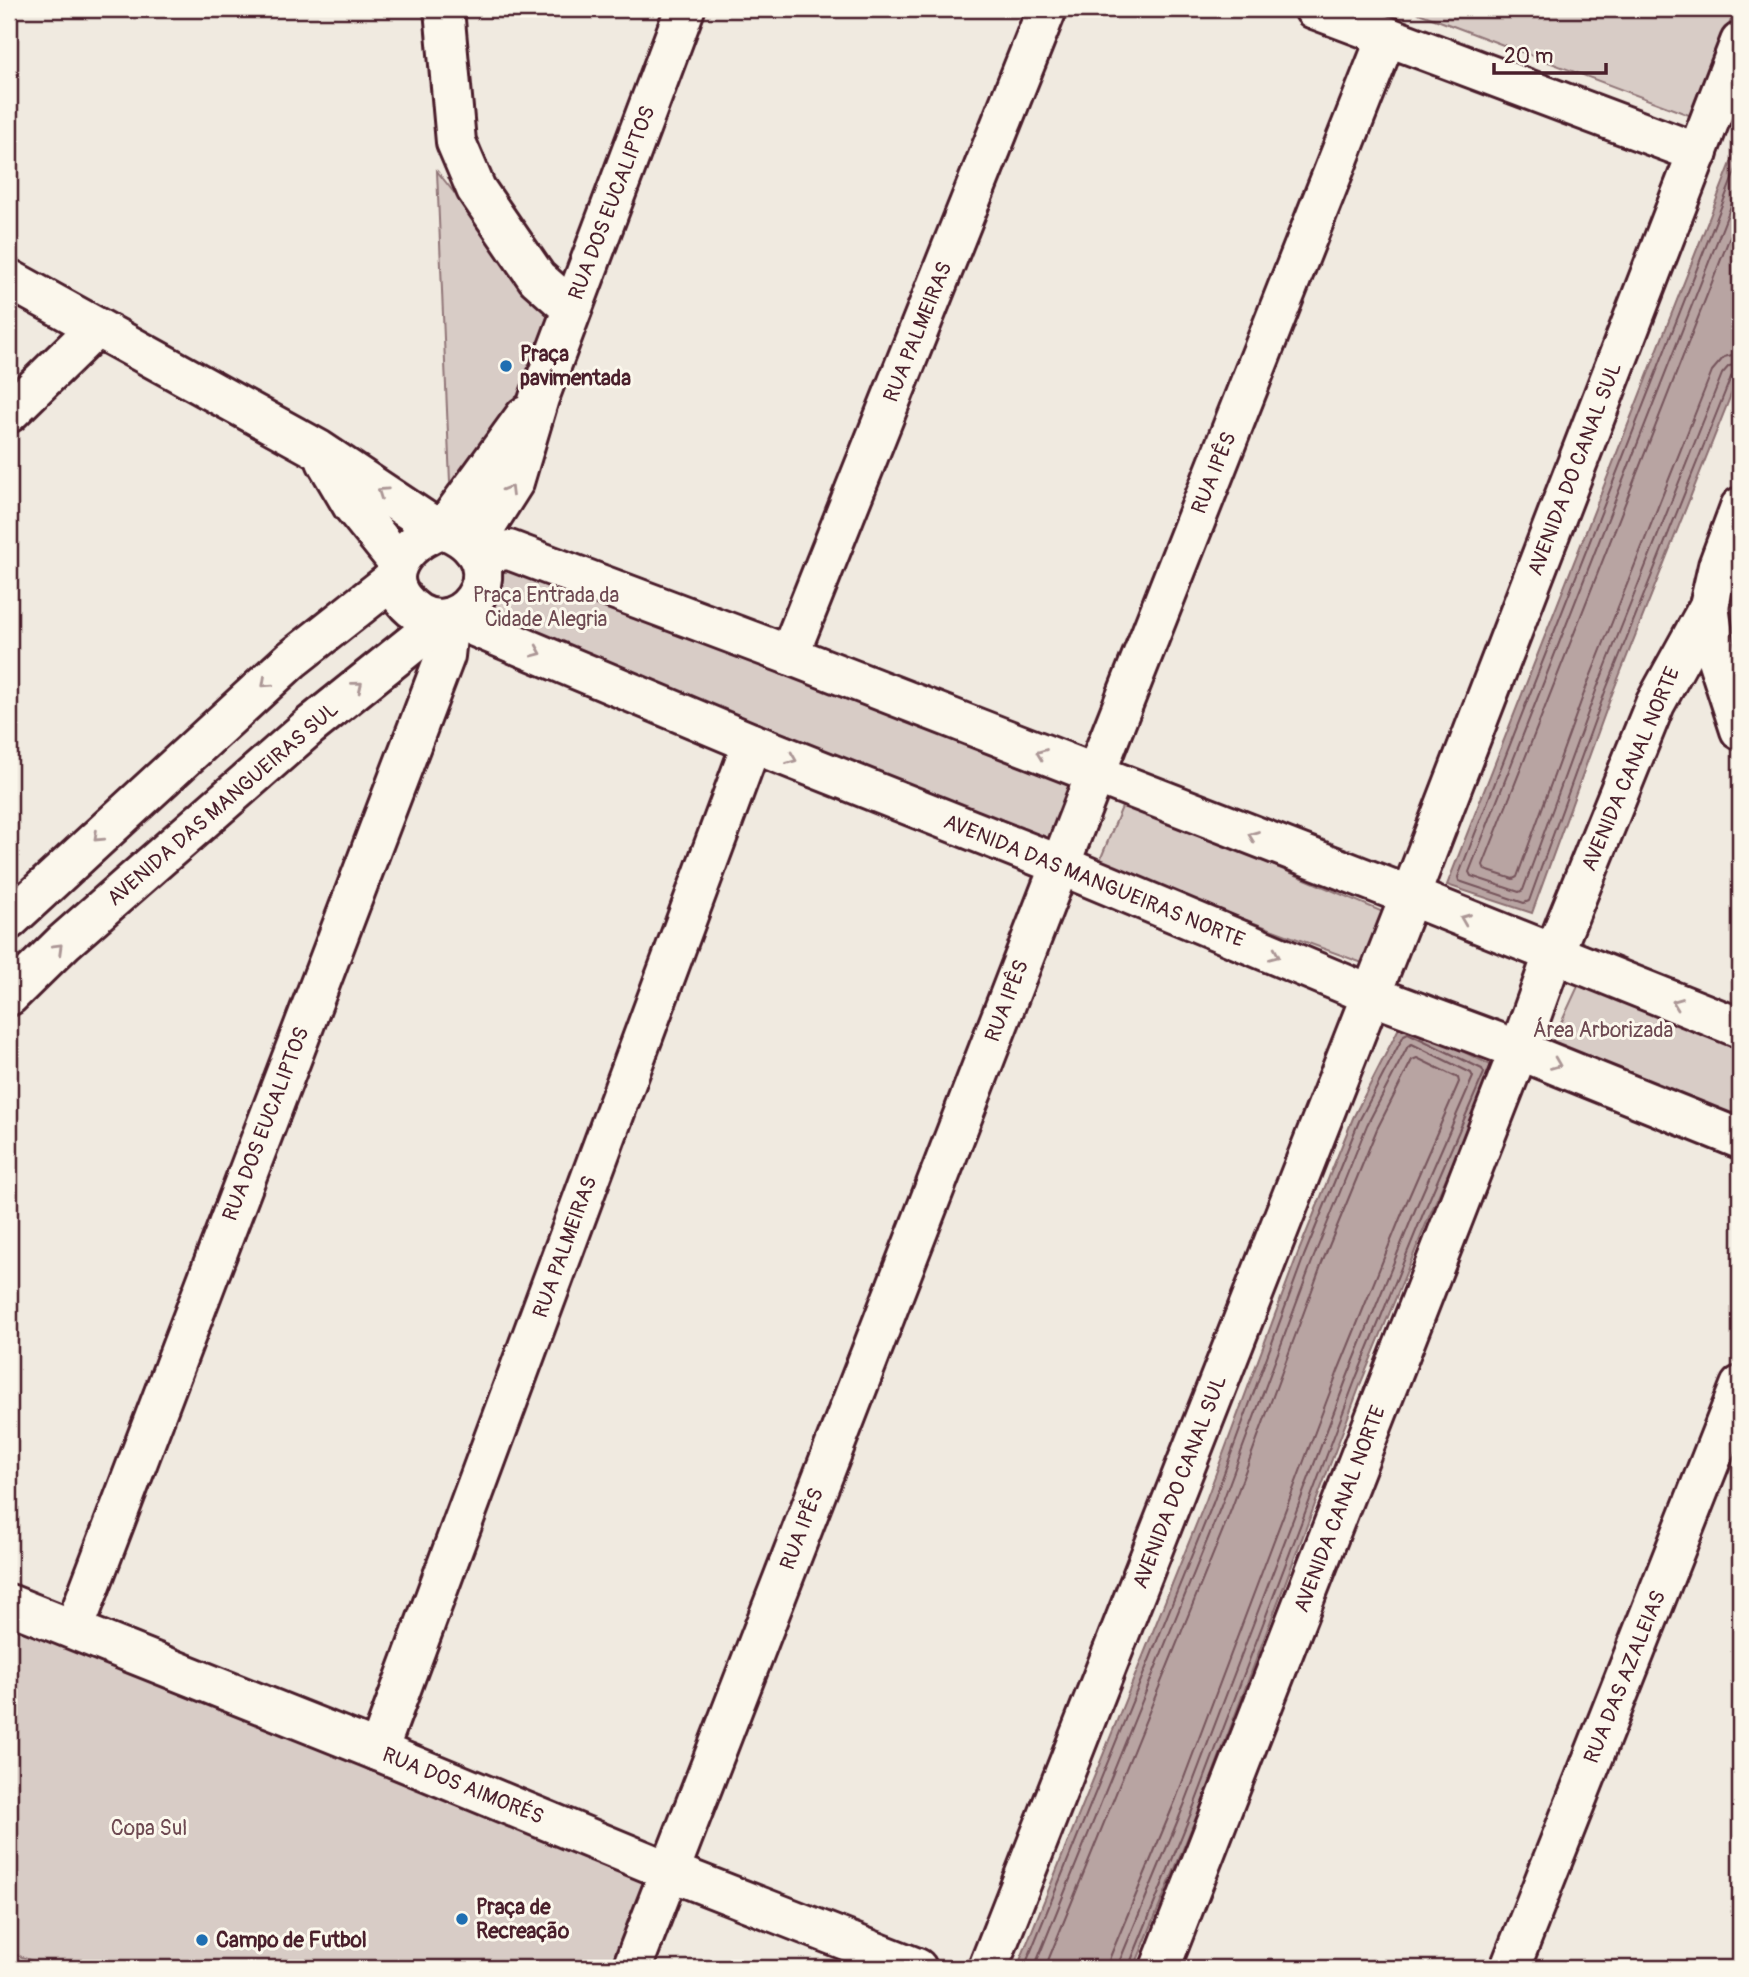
<svg xmlns="http://www.w3.org/2000/svg" width="1749" height="1977" font-family="Pangolin,sans-serif">
<rect width="100%" height="100%" fill="#f0eae0"/>
<filter id="ink" filterUnits="userSpaceOnUse"><feTurbulence type="fractalNoise" baseFrequency=".0143" numOctaves="2"/><feDisplacementMap in="SourceGraphic" scale="14" xChannelSelector="R" yChannelSelector="G"/><feConvolveMatrix kernelMatrix="1 2 1 2 8 2 1 2 1" color-interpolation-filters="sRGB"/></filter>
<g filter="url(#ink)">
<!-- green -->
<g fill="#d8ccc6" stroke="#917678" stroke-width="2">
<path d="M1408,9h327l-41,108z"/>
<path d="M437,171l122,155 -108,180z"/>
<path d="M506,566l549,207 16,13 -13,54 -17,3 -550,-223c-5,-18 4,-40 15,-54z"/>
<path d="M1124,802l259,110 -18,52 -267,-99z"/>
<path d="M1579,984l161,63v71l-189,-73z"/>
<path d="M9,1619l639,263 -23,86h-575l-41,-16z"/>
</g>
<!-- water -->
<g fill="#b8a4a2" stroke="#8c6f72" stroke-width="2">
<path d="M1740,140v232l-128,322 -80,219 -85,-28z"/>
<path d="M1402,1022l93,45 -66,150 -67,163 -162,428 -66,160h-117l189,-468 92,-247 55,-135z"/>
</g>
<g fill="none" stroke-linecap="round" stroke-linejoin="round">
<!-- shore -->
<g stroke="#76545b" stroke-width="2">
<path d="M1740,159l-282,718 1,4 65,22 5,-2 76,-209 126,-315 4,-4 5,-1"/>
<path d="M1740,183l-271,689 2,4 48,16 4,-2 74,-202 125,-314 7,-8 11,-2"/>
<path d="M1740,211l-257,654 2,5 28,9 4,-2 70,-192 125,-314 12,-14 16,-4"/>
<path d="M1024,1968l189,-465 91,-247 55,-135 45,-86 4,-2 74,36 2,4 -61,141 -67,164 -162,428 -66,162"/>
<path d="M1034,1968l187,-462 92,-247 54,-134 41,-79 4,-2 59,29 2,4 -58,133 -67,165 -163,428 -65,157 -1,8"/>
<path d="M1045,1968l186,-458 91,-247 55,-134 35,-69 5,-2 41,20 1,4 -54,124 -67,165 -162,428 -66,158 -2,11"/>
</g>
<defs>
<g id="street">
<path d="M444,9l12,133 20,47 61,89 35,31"/>
<path d="M1314,9l384,144"/>
<path d="M9,279l310,171 120,80"/>
<path d="M9,413l87,-85"/>
<path d="M326,461l26,44 45,56"/>
<path d="M443,529l82,-113"/>
<path d="M472,548l42,-66 25,-84 146,-389"/>
<path d="M1709,606l7,50 24,74"/>
<path d="M789,655l258,-646"/>
<path d="M9,1604l369,147 291,120 248,97"/>
<path d="M74,1629l371,-973 4,-38"/>
<path d="M378,1751l374,-1008"/>
<path d="M632,1968l463,-1193 292,-739"/>
<path d="M988,1968l422,-1072 330,-854"/>
<path d="M1160,1968l359,-918 34,-95 102,-251 54,-98 9,-40 22,-59"/>
<path d="M1510,1968l230,-582"/>
</g>
<g id="secondary">
<path d="M443,529c88,34 7,131 -40,70 -24,-30 11,-62 40,-70z"/>
<path d="M479,554l30,-4 280,105 621,241 330,132"/>
<path d="M451,617l301,126 308,122 311,130 148,55 221,89"/>
<path d="M9,920l282,-260 104,-82"/>
<path d="M9,996l55,-54 246,-216 133,-107"/>
</g>
</defs>
<!-- street casing -->
<use href="#street" stroke="#4a1f2b" stroke-width="44"/>
<!-- secondary casing -->
<use href="#secondary" stroke="#4a1f2b" stroke-width="44"/>
<!-- street -->
<use href="#street" stroke="#fbf7ec" stroke-width="38"/>
<!-- secondary -->
<use href="#secondary" stroke="#fbf7ec" stroke-width="38"/>
</g>
<!-- one-way arrows -->
<defs><path id="oneway-chevron" d="M-2-3.5L2.5 0L-2 3.5" fill="none" stroke-width="1.6" stroke-linecap="round" stroke-linejoin="round" transform="scale(1.75)"/></defs>
<g stroke="#ab9695">
<use href="#oneway-chevron" transform="translate(509 490) rotate(-59)"/>
<use href="#oneway-chevron" transform="translate(382 492) rotate(-146)"/>
<use href="#oneway-chevron" transform="translate(537 652) rotate(23)"/>
<use href="#oneway-chevron" transform="translate(266 683) rotate(138)"/>
<use href="#oneway-chevron" transform="translate(358 686) rotate(-39)"/>
<use href="#oneway-chevron" transform="translate(1041 754) rotate(-159)"/>
<use href="#oneway-chevron" transform="translate(792 759) rotate(22)"/>
<use href="#oneway-chevron" transform="translate(1253 836) rotate(-159)"/>
<use href="#oneway-chevron" transform="translate(98 837) rotate(137)"/>
<use href="#oneway-chevron" transform="translate(1465 919) rotate(-158)"/>
<use href="#oneway-chevron" transform="translate(58 948) rotate(-44)"/>
<use href="#oneway-chevron" transform="translate(1275 955) rotate(23)"/>
<use href="#oneway-chevron" transform="translate(1677 1003) rotate(-159)"/>
<use href="#oneway-chevron" transform="translate(1556 1064) rotate(22)"/>
</g>
</g>
<!-- markers -->
<g fill="#1f6fb2" stroke="#fbf7ec" stroke-width="2.5">
<circle cx="506" cy="366" r="7"/>
<circle cx="462" cy="1919" r="7"/>
<circle cx="202" cy="1940" r="7"/>
</g>
<g text-anchor="middle" dominant-baseline="central" stroke-width="6" stroke-linejoin="round" paint-order="stroke">
<!-- street labels -->
<g font-size="21" fill="#4a1f2b" stroke="#fbf7ec">
<text transform="translate(612 203) rotate(-69)">RUA DOS EUCALIPTOS</text>
<text transform="translate(918 332) rotate(-68)">RUA PALMEIRAS</text>
<text transform="translate(1575 469) rotate(-69)">AVENIDA DO CANAL SUL</text>
<text transform="translate(1214 473) rotate(-68)">RUA IPÊS</text>
<text transform="translate(1631 769) rotate(-67)">AVENIDA CANAL NORTE</text>
<text transform="translate(223 804) rotate(-41)">AVENIDA DAS MANGUEIRAS SUL</text>
<text transform="translate(1094 881) rotate(22)">AVENIDA DAS MANGUEIRAS NORTE</text>
<text transform="translate(1007 1001) rotate(-69)">RUA IPÊS</text>
<text transform="translate(266 1124) rotate(-69)">RUA DOS EUCALIPTOS</text>
<text transform="translate(565 1247) rotate(-70)">RUA PALMEIRAS</text>
<text transform="translate(1180 1482) rotate(-69)">AVENIDA DO CANAL SUL</text>
<text transform="translate(1340 1509) rotate(-69)">AVENIDA CANAL NORTE</text>
<text transform="translate(802 1529) rotate(-69)">RUA IPÊS</text>
<text transform="translate(1625 1677) rotate(-68)">RUA DAS AZALEIAS</text>
<text transform="translate(463 1786) rotate(22)">RUA DOS AIMORÉS</text>
</g>
<!-- poi labels -->
<g font-size="21" font-weight="bold" fill="#4a1f2b" stroke="#fbf7ec" text-anchor="start">
<text x="520" y="354">Praça<tspan x="520" dy="24">pavimentada</tspan></text>
<text x="476" y="1907">Praça de<tspan x="476" dy="24">Recreação</tspan></text>
<text x="216" y="1940">Campo de Futbol</text>
</g>
<!-- park labels -->
<g font-size="21" fill="#6e4a52" stroke="#fbf7ec">
<text x="546" y="595">Praça Entrada da<tspan x="546" dy="24">Cidade Alegria</tspan></text>
<text x="1603" y="1030">Área Arborizada</text>
<text x="149" y="1828">Copa Sul</text>
</g>
</g>
<!-- margin -->
<rect width="1749" height="1977" fill="none" stroke="#fbf7ec" stroke-width="35"/>
<rect x="18" y="18" width="1714" height="1942" fill="none" stroke="#4a1f2b" stroke-width="2.5" filter="url(#ink)"/>
<!-- scale -->
<path d="M1494 63v10h112v-10" fill="none" stroke="#4a1f2b" stroke-width="3.5"/>
<text x="1504" y="63" font-size="21" fill="#4a1f2b" stroke="#fbf7ec" stroke-width="5" paint-order="stroke">20 m</text>
</svg>
